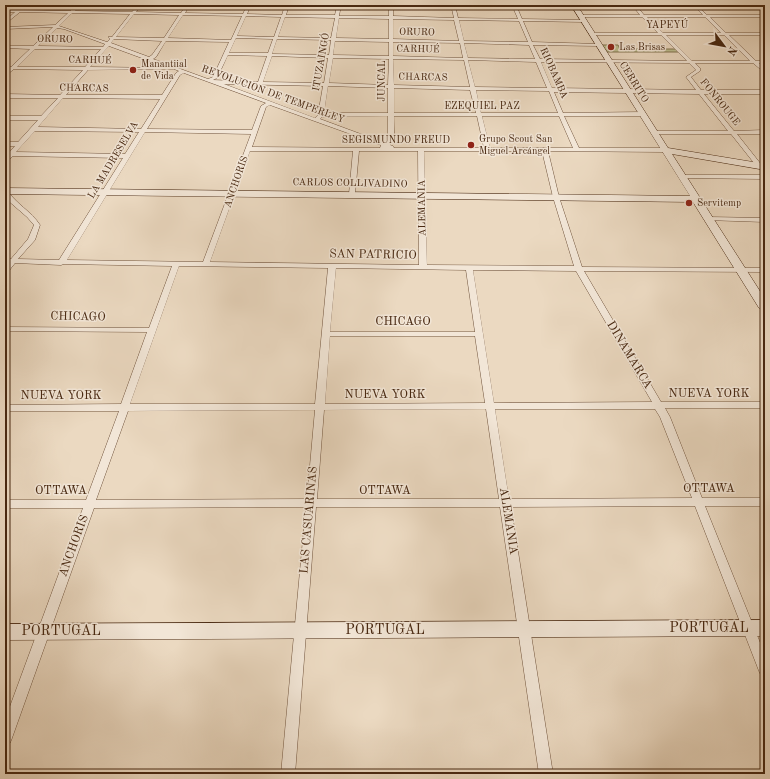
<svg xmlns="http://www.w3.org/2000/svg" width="770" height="779" font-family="'Old Standard TT',serif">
<rect width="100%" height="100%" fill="#ebd9c1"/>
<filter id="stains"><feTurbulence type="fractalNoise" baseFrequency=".005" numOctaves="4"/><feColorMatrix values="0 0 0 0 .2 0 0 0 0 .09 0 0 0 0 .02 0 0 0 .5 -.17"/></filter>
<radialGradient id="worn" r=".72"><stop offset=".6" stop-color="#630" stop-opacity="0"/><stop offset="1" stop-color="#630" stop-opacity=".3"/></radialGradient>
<!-- green -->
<path fill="#bcbe8f" stroke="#827350" d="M602,45h16l2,4h56l3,3h-72z"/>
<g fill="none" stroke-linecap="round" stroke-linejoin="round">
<defs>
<g id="street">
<path d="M25,5h4l-6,5 47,1 7,-6h4l-6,6 57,1 6,-7h4l-6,7 45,1 5,-8h4l-5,8 58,1 4,-9h4l-4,9 35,1 3,-10h4l-3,10h49l2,-10h4l-2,11h50v-11h4v11l61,2 -3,-13h4l3,13 60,1 -6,-14h4l6,14 62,1 2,1 -2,1 -61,-1 9,21 67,2 2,1 -2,1 -66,-1 7,14 147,2 -26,-26h-68l-2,-1 2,-1h65l-16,-16h-61l-1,-2h60l-8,-10h4l8,10h59l-8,-8 2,-1 10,9h58v2h-55l16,16h39v2h-36l27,26h9v2h-6l6,6v4l-12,-10h-58l5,5v3l-9,6 10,13h64v4h-61l30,37 31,-1v4h-28l23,29 -3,4h-4l-1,-1 2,-3 -23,-29h-79l-1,-1 3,-2h74l-29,-37 -145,-2 9,21 80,-1 3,2 -3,2h-79l15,32h85l3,2 -3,2 -116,-1 11,46 23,70 183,1v4l-181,-1 77,131h104v6h-100l5,9 32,81h63v8h-60l60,149v22l-4,-2 -2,-4 -64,-165 -184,1 42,267h-14l-39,-267h-184l-21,267h-14l25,-267 -212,1 -82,230 -2,5 -5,2v-25l78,-212h-78v-8h81l33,-89h-114v-6l116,-1 26,-72 -142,-1v-4l144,1 23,-62 -108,-2 -3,1 -46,-2 -7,9h-3v-7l2,-2h-2v-4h6l17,-20 6,-14 -7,-8 -22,-19v-9l2,1c9,14 24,21 33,35l-5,15 -17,19 41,1 64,-102 -110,-2 -8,7v-6l10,-11h-10v-4h13l20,-22h-33v-4h36l17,-18h-53v-4l55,1 23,-25 -69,-1 -9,7v-4l3,-3h-3v-2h6l19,-18 -25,-1v-2h28l20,-19 -48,2v-2l50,-2 13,-12 -48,-1 -15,12v-3l10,-9h-10v-2h13zM72,13l58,1 -18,23h-4l2,2 -3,3 -48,-16zM134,14l45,1 -15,23 -48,-1zM183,15l59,1 -11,24 -63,-2zM246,16l35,1 -7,20 -37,-1zM285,17l50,1 -4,20 -53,-1zM647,17h58l16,16h-58zM339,18l50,1v20l-53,-1zM393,19l61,1 5,21 -66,-2zM459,20l60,1 9,21 -64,-1zM57,28l7,1 41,15 -2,3 -65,-1zM666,35h58l26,26h-58zM236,38l37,1 -5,14h-39zM114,39l48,2 -10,14 -3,2 -38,-14zM277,39l54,1 -2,15 -57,-1zM166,41l63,1 -16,35 -5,2 -55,-20 3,-2zM335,41l54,1v14l-56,-1zM393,42l67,1 3,15 -70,-2zM464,43l65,2 6,14 -67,-1zM109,46l60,22 -79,-1zM35,49h66l-16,18h-68zM228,55l39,1 -9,26 -45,-2 4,-2zM272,56l56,2 -4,25 -61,-1zM333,58l56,1 -1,26 -59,-2zM393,59l71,1 6,27 -76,-2zM468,60l68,2 11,26 -72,-1zM541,62l148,1 7,7 -10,7 10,13 -144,-2zM174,69l5,2 -3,2 -14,22h-96l22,-25zM184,73l82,30 -5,3 -9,24 -105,-1 33,-54zM224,84l99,2 -5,29 -3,3zM328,86l60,2v25h-64zM394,88l76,2 6,23h-82zM476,90l73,1 9,22h-77zM63,98l97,1 -19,30 -103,-2zM270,105l111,40 -1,3 -128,-1 14,-40zM388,116v24l-3,3 -65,-24 2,-2zM394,116h83l7,32h-90l-1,-2 -3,-1 4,-4zM482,116h77l14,32h-83zM35,131l104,1 -14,22 -109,-2zM145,132l106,2 -48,128 -136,-2zM250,151h103l-4,43 3,2 3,-2 4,-43h59l1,114 -209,-3zM424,151h118l11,46 21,69 -147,-1zM179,266l149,2 -13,136h-185zM336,268l130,2 9,62h-145zM473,270l103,1 76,131 -158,1zM330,336h145l10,67 -160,1zM486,409l13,90h-182l7,-89zM495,409h160l5,8 32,81 -183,1zM315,410l-8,89 -211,1 32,-89z"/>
<path d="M762,5h3v1h-2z"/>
<path d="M682,175h83v4l-85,-1 -1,-1z"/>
<path d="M708,217l57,1v4l-59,-2 -1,-1z"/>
</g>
<g id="secondary">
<path d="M571,5h6l91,143 97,16v6l-93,-16 93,145v12l-4,-1 -2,-2 -66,-106 -688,-8v-6l685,8z"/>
<path d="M765,620v16l-760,4v-16z"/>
</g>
</defs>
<!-- street casing -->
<use href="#street" stroke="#71543d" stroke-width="1"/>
<!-- secondary casing -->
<use href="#secondary" stroke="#482811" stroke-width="1"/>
<!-- street -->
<use href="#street" fill="#f2e6d7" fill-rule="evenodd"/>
<!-- secondary -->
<use href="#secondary" fill="#f2e6d7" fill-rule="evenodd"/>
</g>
<!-- markers -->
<g fill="#8f2418" stroke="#f2e6d7" stroke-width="1.5">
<circle cx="611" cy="47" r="4"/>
<circle cx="133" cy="70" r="4"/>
<circle cx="471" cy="145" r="4"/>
<circle cx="689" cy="203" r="4"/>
</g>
<g text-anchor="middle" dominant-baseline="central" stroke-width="3" stroke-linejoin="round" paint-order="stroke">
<!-- far-street labels -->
<g font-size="10" fill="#482811" stroke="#f2e6d7">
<text x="667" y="25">YAPEYÚ</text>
<text transform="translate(417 32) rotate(1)">ORURO</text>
<text transform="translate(55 39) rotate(1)">ORURO</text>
<text transform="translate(418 49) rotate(1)">CARHUÉ</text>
<text transform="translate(90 60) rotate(1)">CARHUÉ</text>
<text transform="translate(321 62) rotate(-80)">ITUZAINGÓ</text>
<text transform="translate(554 73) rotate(66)">RIOBAMBA</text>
<text transform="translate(423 77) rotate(1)">CHARCAS</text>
<text transform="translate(382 81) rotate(-90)">JUNCAL</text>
<text transform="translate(634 82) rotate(58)">CERRITO</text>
<text transform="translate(84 88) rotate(1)">CHARCAS</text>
<text transform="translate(273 94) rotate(20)">REVOLUCION DE TEMPERLEY</text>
<text transform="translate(720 102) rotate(51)">FONROUGE</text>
<text x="482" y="106">EZEQUIEL PAZ</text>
<text x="396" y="140">SEGISMUNDO FREUD</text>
<text transform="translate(113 160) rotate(-59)">LA MADRESELVA</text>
<text transform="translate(236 182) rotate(-71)">ANCHORIS</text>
<text transform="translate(350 183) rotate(1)">CARLOS COLLIVADINO</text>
<text transform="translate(422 208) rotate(-91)">ALEMANIA</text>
</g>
<!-- far-poi labels -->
<g font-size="10" fill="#482811" stroke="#f2e6d7" text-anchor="start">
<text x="619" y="47">Las Brisas</text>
<text x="141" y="64">Manantiial<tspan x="141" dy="12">de Vida</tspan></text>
<text x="479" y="139">Grupo Scout San<tspan x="479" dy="12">Miguel Arcángel</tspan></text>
<text x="697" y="203">Servitemp</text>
</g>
<!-- street labels -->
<g font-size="12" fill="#482811" stroke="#f2e6d7">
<text transform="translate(373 255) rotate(1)">SAN PATRICIO</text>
<text transform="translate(78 317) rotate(1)">CHICAGO</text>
<text x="403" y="322">CHICAGO</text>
<text transform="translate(629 355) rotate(59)">DINAMARCA</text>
<text x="709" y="394">NUEVA YORK</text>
<text x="385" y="395">NUEVA YORK</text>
<text x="61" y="396">NUEVA YORK</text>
<text x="709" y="489">OTTAWA</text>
<text x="61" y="491">OTTAWA</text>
<text x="385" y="491">OTTAWA</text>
<text transform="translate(309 520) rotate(-85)">LAS CASUARINAS</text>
<text transform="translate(508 521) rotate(81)">ALEMANIA</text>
<text transform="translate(74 546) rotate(-70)">ANCHORIS</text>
</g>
<!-- near-street labels -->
<g font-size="14" fill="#482811" stroke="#f2e6d7">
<text x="709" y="628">PORTUGAL</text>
<text x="385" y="630">PORTUGAL</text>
<text x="61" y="631">PORTUGAL</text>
</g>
</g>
<!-- margin -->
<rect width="770" height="779" fill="none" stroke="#ebd9c1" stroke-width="20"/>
<rect x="6" y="6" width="758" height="767" fill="none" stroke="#482811" stroke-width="2"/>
<rect x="10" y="10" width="750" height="759" fill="none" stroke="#482811"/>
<!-- north arrow -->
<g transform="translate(724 46) rotate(122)" stroke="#f2e6d7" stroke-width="3" paint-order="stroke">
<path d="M0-3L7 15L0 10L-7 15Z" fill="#482811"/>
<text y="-6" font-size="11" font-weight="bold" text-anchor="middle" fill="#482811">N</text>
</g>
<rect width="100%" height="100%" filter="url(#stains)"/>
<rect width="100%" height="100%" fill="url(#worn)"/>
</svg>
